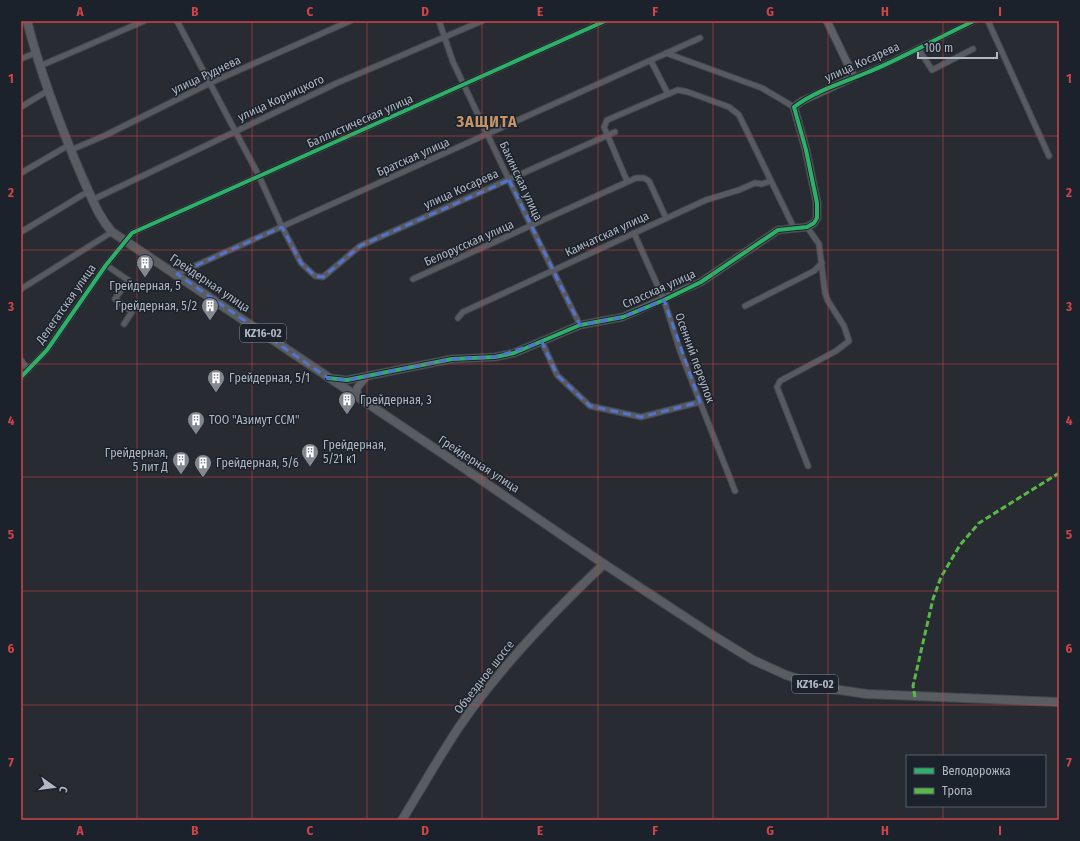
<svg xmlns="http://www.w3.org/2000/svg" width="1080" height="841" font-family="'Fira Sans Condensed',sans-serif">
<rect width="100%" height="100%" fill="#282c32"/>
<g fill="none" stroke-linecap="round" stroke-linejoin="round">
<defs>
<g id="street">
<path d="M177,21l82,155 23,51 19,36 14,13 8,1 37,-31 255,-114"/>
<path d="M439,21l14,41 78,164 49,99"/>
<path d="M988,21l61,135"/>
<path d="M918,48l14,22 41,-21"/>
<path d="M666,53l96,35 32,19"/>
<path d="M21,59l14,-6"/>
<path d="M651,61l17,33 10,-4 10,2 41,15 10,8 55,113"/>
<path d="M40,66l104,-45"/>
<path d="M854,77l28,-11 92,-45"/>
<path d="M21,107l28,-17"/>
<path d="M71,150l35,-15 104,-52 140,-62"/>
<path d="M21,173l48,-28"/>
<path d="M627,181l-23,-54 3,-7 61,-26"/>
<path d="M92,200l245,-117 145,-62"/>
<path d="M807,227l12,17 6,49 3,8 16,25 5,15 -13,10 -56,30 -3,6 31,79"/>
<path d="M21,232l68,-41"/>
<path d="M634,233l30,67 16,51 55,140"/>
<path d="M106,265l22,15 -13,19 17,13 -8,12"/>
<path d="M177,274l523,-236"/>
<path d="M413,279l223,-101h8l5,3 17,37"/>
<path d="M21,289l91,-57"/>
<path d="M745,306l69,-35 8,-8"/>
<path d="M458,318l5,-6 243,-112 33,-10 16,-7 7,1 9,-3"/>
<path d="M542,342l15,33 33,31 51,11 59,-15"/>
<path d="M21,360l7,10"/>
<path d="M21,377l26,-27 59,-85 26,-32 473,-212"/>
</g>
<g id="secondary">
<path d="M330,378l17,2 105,-21 43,-2 19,-4 66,-28 43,-8 78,-35 77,-52 29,-3 7,-4 3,-5v-15l-11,-53 -12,-43 8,-6 52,-24 -27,-56"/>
<path d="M357,397v-9l9,-11"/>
</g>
<g id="primary">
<path d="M27,21c14,54 34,107 56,158 9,19 15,37 29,53l343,230 149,102 110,72 39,24 33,15 40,13 41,6 192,8"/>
<path d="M402,820c19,-31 37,-63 57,-93 41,-60 92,-113 145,-163"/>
</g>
</defs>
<!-- street casing -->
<use href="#street" stroke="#44474b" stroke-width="7"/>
<!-- secondary casing -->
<use href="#secondary" stroke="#44474b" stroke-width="9"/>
<!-- primary casing -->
<use href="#primary" stroke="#45484f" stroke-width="10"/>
<!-- street -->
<use href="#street" stroke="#575a61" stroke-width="5"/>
<!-- secondary -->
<use href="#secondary" stroke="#5c5f64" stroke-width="7"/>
<!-- primary -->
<use href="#primary" stroke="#595d62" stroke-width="8"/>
<!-- quiet -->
<path stroke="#58b947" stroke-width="3" stroke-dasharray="6 3" stroke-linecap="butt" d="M915,697l-2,-11 20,-87 8,-22 19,-32 19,-22 80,-50"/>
<defs>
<g id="cycleway">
<path d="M21,377l26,-27 59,-85 26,-32 473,-212"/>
<path d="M328,378l19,2 105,-21 43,-2 19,-4 66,-28 43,-8 41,-17 37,-18 77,-52 29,-3 7,-4 3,-5v-15l-11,-53 -12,-43c21,-16 48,-24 72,-34 37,-15 71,-35 108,-52"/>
</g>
</defs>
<!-- cycleway casing -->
<use href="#cycleway" stroke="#1c222b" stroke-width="6"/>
<!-- cycleway -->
<use href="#cycleway" stroke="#2db169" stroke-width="4"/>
</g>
<!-- marked area -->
<path fill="none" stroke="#5173d1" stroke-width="3" stroke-dasharray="8 5" stroke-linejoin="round" d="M509,180l71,145 43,-8 41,-17 36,102 -59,15 -51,-11 -33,-31 -15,-33 -47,15 -43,2 -105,21 -19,-2 -151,-104 105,-47 19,36 14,13 8,1 37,-31z"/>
<!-- grid -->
<path fill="none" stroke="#cf4547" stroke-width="1" stroke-opacity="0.55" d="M137,21v799M252,21v799M367,21v799M482,21v799M598,21v799M713,21v799M828,21v799M943,21v735M21,136h1038M21,250h1038M21,364h1038M21,477h1038M21,591h1038M21,705h1038M943,806v14"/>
<!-- icons -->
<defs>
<symbol id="building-pin" viewBox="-11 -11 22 30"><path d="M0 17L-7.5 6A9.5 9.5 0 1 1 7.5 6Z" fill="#828790" stroke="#1c222b"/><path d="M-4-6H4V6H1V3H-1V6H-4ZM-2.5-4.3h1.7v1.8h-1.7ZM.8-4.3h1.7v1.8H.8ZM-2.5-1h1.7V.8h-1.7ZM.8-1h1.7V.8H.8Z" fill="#fff"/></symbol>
</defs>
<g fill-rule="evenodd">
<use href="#building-pin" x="135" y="253" width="20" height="27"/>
<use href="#building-pin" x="200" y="296" width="20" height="27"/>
<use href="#building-pin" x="206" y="368" width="20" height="27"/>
<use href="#building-pin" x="337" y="390" width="20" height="27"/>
<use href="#building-pin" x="186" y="410" width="20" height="27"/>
<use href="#building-pin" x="300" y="442" width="20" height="27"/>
<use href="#building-pin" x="171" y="450" width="20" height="27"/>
<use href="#building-pin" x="193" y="453" width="20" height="27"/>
</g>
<g text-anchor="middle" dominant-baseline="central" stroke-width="3" stroke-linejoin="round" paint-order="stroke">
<!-- shield labels -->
<g fill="#1c222b" stroke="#858b95" stroke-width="1">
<rect x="240" y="324" width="46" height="18" rx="3"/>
<rect x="792" y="675" width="46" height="18" rx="3"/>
</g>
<g font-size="11" font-weight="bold" fill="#b2b8c3">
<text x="263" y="333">KZ16-02</text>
<text x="815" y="684">KZ16-02</text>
</g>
<!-- street labels -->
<g font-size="12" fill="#b2b8c3" stroke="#1c222b">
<text transform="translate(862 62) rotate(-24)">улица Косарева</text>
<text transform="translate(206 75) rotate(-25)">улица Руднева</text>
<text transform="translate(281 98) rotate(-25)">улица Корницкого</text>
<text transform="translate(360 121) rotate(-24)">Баллистическая улица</text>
<text transform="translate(413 157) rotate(-24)">Братская улица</text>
<text transform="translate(521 181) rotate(65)">Бакинская улица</text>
<text transform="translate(461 189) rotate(-24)">улица Косарева</text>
<text transform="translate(607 234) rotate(-25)">Камчатская улица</text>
<text transform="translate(469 243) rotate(-24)">Белорусская улица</text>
<text transform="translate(210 283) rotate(34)">Грейдерная улица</text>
<text transform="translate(659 289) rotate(-24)">Спасская улица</text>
<text transform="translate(66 304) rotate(-55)">Делегатская улица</text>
<text transform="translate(695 358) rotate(70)">Осенний переулок</text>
<text transform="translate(479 464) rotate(33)">Грейдерная улица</text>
<text transform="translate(484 677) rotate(-52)">Объездное шоссе</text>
</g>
<!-- poi labels -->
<g font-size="12" fill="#b2b8c3" stroke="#1c222b" text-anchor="start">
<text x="145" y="286" text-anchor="middle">Грейдерная, 5</text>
<text x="197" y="306" text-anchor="end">Грейдерная, 5/2</text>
<text x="229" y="378">Грейдерная, 5/1</text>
<text x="360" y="400">Грейдерная, 3</text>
<text x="209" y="420">ТОО "Азимут ССМ"</text>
<text x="323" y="445">Грейдерная,<tspan x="323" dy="14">5/21 к1</tspan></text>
<text x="168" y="453" text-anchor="end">Грейдерная,<tspan x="168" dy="14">5 лит Д</tspan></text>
<text x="216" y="463">Грейдерная, 5/6</text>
</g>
<!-- district labels -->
<g font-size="16" font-weight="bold" letter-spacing="1" fill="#c5936a" stroke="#1c222b">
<text x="487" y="121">ЗАЩИТА</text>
</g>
</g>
<!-- border -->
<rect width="1080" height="841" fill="none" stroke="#1c222b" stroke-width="44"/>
<!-- legend -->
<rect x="906" y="755" width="140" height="52" fill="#1c222b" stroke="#585e68"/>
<rect x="914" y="768" width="20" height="6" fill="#2db169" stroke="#585e68"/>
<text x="942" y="775" font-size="12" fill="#b2b8c3">Велодорожка</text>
<rect x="914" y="788" width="20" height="6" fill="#58b947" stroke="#585e68"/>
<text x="942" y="795" font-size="12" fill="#b2b8c3">Тропа</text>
<!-- north arrow -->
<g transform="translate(54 787) rotate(104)" stroke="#1c222b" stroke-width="3" paint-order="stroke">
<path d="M0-3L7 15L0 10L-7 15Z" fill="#b2b8c3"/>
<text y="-6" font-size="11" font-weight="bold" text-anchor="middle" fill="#b2b8c3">С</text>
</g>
<!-- scale -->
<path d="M918 52v6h79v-6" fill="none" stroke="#b2b8c3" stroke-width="2"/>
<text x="924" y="52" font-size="12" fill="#b2b8c3" stroke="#1c222b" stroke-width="3" paint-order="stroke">100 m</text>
<rect x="22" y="22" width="1036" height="797" fill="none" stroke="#cf4547" stroke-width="1.5"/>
<g font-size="13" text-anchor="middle" font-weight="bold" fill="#cf4547">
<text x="80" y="16">A</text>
<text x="195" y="16">B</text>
<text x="310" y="16">C</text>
<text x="425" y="16">D</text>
<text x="540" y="16">E</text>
<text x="655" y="16">F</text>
<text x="770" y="16">G</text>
<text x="885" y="16">H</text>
<text x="1000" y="16">I</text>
<text x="11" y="83">1</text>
<text x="1069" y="83">1</text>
<text x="11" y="197">2</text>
<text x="1069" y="197">2</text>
<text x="11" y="311">3</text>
<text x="1069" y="311">3</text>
<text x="11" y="425">4</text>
<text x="1069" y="425">4</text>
<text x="11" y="539">5</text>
<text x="1069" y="539">5</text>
<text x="11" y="653">6</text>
<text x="1069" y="653">6</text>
<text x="11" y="767">7</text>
<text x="1069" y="767">7</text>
<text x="80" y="835">A</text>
<text x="195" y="835">B</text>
<text x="310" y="835">C</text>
<text x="425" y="835">D</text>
<text x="540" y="835">E</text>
<text x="655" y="835">F</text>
<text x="770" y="835">G</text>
<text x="885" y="835">H</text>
<text x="1000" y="835">I</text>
</g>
</svg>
